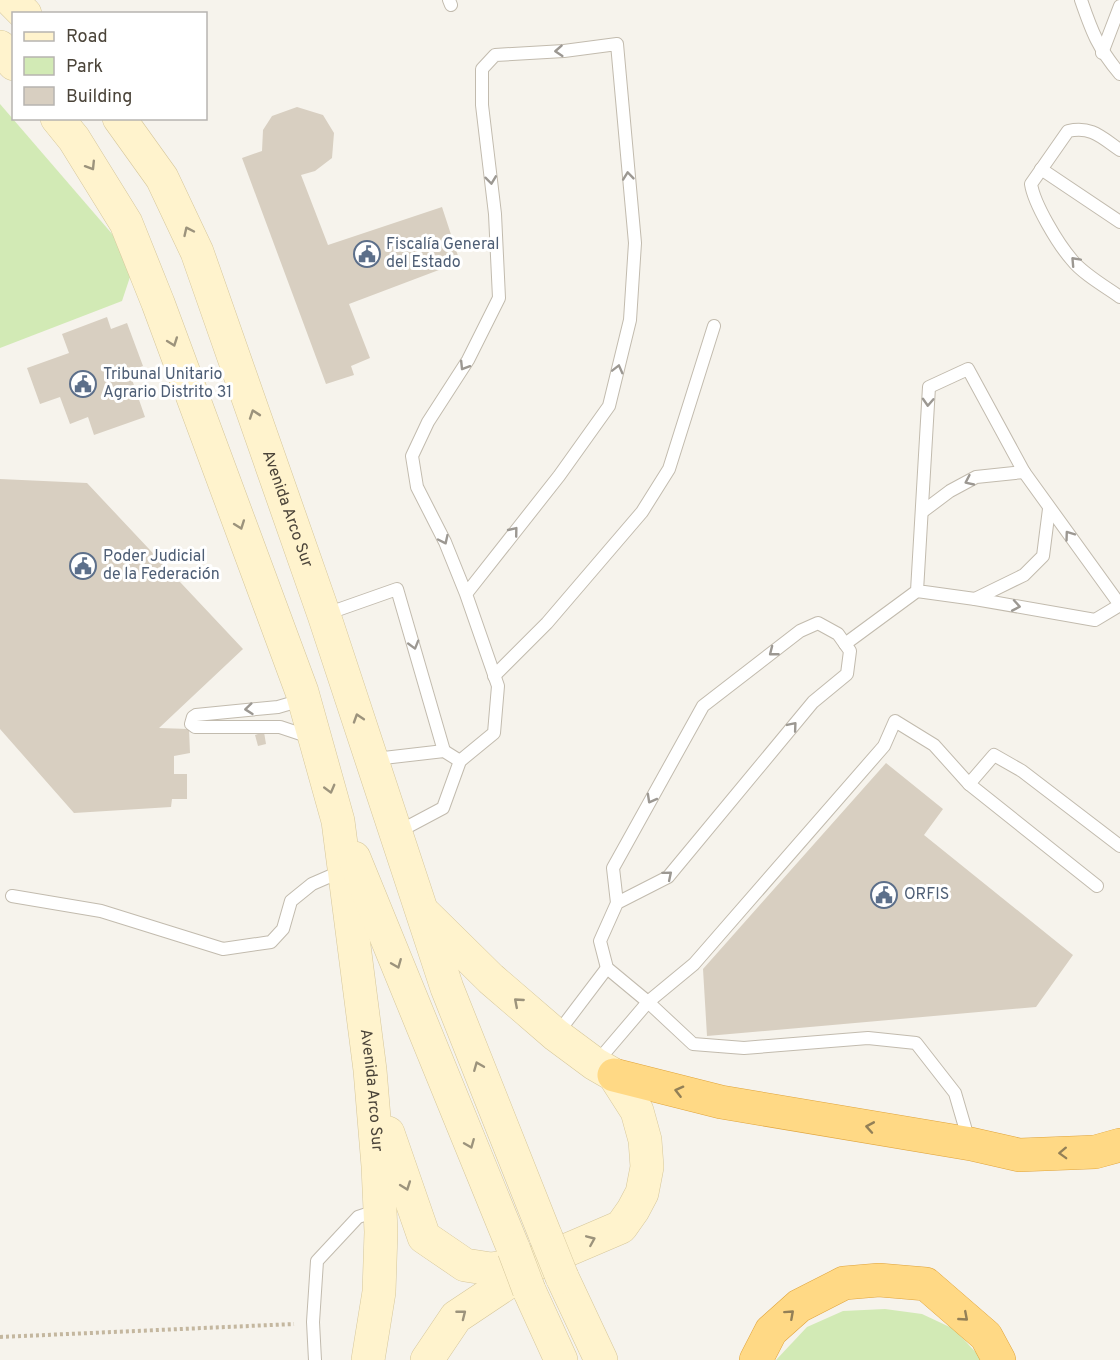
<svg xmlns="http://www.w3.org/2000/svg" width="1120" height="1360" font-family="Overpass,sans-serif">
<rect width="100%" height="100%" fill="#f6f3ec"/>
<!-- green -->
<g fill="#d2eab5">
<path d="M0,104l113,131 17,42 -8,24 -122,47z"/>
<path d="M885,1309l37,5 32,15 29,31h-207l31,-33 36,-16z"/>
</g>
<!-- building -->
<g fill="#d8cfc1">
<path d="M297,107l26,8 11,18 -2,25 -17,13 -14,4 27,70 114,-38 18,55 -111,42 21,54 -19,8 3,9 -28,9 -84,-226 20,-7 1,-21 9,-14z"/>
<path d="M107,317l4,12 16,-6 16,43 -14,5 16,46 -51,18 -6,-18 -18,7 -10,-27 -20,7 -13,-36 42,-15 -7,-19z"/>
<path d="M0,479l87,4 156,166 -84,79 30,1 1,24 -16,3v18h13v25h-15l-1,8 -97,6 -74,-84z"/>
<path d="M264,732l2,12 -8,2 -3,-11z"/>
<path d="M886,763l57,46 -19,26 149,120 -37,52 -329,29 -4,-67z"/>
</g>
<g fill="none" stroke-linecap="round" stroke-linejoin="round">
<defs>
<g id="service">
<path d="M449,0l2,5"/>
<path d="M1081,0c11,32 17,48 39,74"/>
<path d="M1102,53l18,-47"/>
<path d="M1120,150c-19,-13 -28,-24 -52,-19l-37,53c3,20 27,60 41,76 11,14 34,27 48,37"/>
<path d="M1041,169l79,53"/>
<path d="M922,512l28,-21 26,-14 48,-5"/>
<path d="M975,599l49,-24 19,-19 6,-47"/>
<path d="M326,614l71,-25 47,162"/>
<path d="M845,644l72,-53 58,8 120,21 25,-15 -96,-133 -56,-103 -39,18 -12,204"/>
<path d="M494,676l53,-53 95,-111 27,-43 45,-143"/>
<path d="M299,695l-4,7 -17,5 -82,8 -3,2 -2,7 4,3h85l30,10"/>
<path d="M375,759l69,-8 16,10"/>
<path d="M396,833l47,-25 17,-47 34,-28 4,-47 -32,-92 -21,-52 -28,-55 -5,-31 16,-34 40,-62 31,-62 -4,-84 -13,-109v-36l13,-14 69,-4 53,-7 18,199 -5,77 -21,86 -50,70 -93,118"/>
<path d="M1097,886l-128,-102 25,-29 28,16 98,75"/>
<path d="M12,896l89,15 122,38 48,-7 12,-13 8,-28 21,-17 30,-13"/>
<path d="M617,903l51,-26 145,-175 34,-28 3,-23 -12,-17 -20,-11 -18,8 -97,75 -90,162 4,35 -17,38 7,27 41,34 45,42 51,4 124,-10 48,5 39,50 14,48"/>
<path d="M557,1034l50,-66"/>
<path d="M596,1063l52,-61 46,-38 190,-218 11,-25 39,24 35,39"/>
<path d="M315,1360l-2,-38 4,-61 41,-44 21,-7"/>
</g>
<g id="secondary">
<path d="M11,0l14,14"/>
<path d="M0,47l14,17"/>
<path id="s1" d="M57,118l17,21 52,84 32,80 144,389 36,129 32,249 8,96 3,66 -2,60 -11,68"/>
<path id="s2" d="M119,118l43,60 35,74 127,363 123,373 99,249"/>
<path d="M354,858l160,392"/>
<path d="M426,915l65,64 65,56 39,29 19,11 23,36 8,29 2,27 -5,26 -9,17 -12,17 -84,36 -81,54 -29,43"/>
<path d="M388,1133l36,104 41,28 26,4 40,-6"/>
<path d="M562,1277l39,83"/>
<path d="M529,1290l32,70"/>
</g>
<g id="trunk">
<path d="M614,1075l107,27 250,42 48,11 76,-3 25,-7"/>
<path d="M756,1360l15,-29 28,-25 45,-23 35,-3 47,4 60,52 13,24"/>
</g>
</defs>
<!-- service casing -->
<use href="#service" stroke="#c2bbae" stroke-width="14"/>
<!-- secondary casing -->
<use href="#secondary" stroke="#d6c79b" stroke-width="34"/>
<!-- trunk casing -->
<use href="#trunk" stroke="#e0a43c" stroke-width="34"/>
<!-- path -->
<path stroke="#c4b79f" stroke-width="4" stroke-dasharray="3 3" stroke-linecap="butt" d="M0,1337l294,-13"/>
<!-- service -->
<use href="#service" stroke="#fff" stroke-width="12"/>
<!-- secondary -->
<use href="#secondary" stroke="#fff3cd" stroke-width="33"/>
<!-- trunk -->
<use href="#trunk" stroke="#ffd985" stroke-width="33"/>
<defs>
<g id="secondary-bridge">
<path d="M546,1237l16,40"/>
<path d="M514,1250l15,40"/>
</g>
</defs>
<!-- secondary-bridge casing -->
<use href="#secondary-bridge" stroke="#d6c79b" stroke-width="34" stroke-linecap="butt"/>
<!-- secondary-bridge -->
<use href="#secondary-bridge" stroke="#fff3cd" stroke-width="33"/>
</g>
<!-- one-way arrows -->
<defs><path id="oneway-chevron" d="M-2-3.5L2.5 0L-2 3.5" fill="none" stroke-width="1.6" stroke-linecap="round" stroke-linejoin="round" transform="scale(1.5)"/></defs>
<g stroke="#9c9892">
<use href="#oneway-chevron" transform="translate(559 51) rotate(176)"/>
<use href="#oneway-chevron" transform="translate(628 176) rotate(-96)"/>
<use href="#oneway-chevron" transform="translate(491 180) rotate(83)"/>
<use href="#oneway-chevron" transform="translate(1075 261) rotate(-133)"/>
<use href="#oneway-chevron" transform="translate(464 366) rotate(122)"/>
<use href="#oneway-chevron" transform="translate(618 369) rotate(-76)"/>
<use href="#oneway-chevron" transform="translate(928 402) rotate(93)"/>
<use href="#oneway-chevron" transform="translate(969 481) rotate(155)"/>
<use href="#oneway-chevron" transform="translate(514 531) rotate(-51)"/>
<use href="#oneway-chevron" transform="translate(1069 535) rotate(-126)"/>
<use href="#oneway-chevron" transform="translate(444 540) rotate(65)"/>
<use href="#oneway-chevron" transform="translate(1016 606) rotate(10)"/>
<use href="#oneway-chevron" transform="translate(414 645) rotate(74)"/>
<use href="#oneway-chevron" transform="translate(773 652) rotate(142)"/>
<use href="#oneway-chevron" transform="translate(249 709) rotate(174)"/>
<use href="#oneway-chevron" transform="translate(793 726) rotate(-50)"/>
<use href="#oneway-chevron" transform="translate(651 799) rotate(119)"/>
<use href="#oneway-chevron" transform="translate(668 875) rotate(-40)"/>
</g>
<g stroke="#9c937c">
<use href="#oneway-chevron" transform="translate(91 166) rotate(58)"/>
<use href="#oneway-chevron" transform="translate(188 231) rotate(-115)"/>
<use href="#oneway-chevron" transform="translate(173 342) rotate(70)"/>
<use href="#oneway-chevron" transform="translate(254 414) rotate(-109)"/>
<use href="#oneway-chevron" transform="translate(240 525) rotate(70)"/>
<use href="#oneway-chevron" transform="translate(358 718) rotate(-108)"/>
<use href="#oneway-chevron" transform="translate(330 789) rotate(75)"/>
<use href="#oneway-chevron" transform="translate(397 964) rotate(68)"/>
<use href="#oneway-chevron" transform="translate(518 1002) rotate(-139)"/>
<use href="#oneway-chevron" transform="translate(478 1066) rotate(-112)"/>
<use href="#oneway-chevron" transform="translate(470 1144) rotate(68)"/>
<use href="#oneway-chevron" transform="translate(406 1186) rotate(70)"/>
<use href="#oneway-chevron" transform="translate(591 1240) rotate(-23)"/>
<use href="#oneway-chevron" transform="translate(462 1314) rotate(-38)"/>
</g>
<g stroke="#938057">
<use href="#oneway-chevron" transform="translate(679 1091) rotate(-166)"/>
<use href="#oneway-chevron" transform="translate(870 1127) rotate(-170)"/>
<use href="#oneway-chevron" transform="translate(1063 1153) rotate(178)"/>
<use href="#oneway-chevron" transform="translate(790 1314) rotate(-42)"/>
<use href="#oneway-chevron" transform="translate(964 1317) rotate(41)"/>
</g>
<!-- icons -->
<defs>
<symbol id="civic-ring" viewBox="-11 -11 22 22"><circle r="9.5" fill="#fff" stroke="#5c6f8a" stroke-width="1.5"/><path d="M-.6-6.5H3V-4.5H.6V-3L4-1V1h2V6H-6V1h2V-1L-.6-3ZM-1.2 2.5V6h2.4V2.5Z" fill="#5c6f8a"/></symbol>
</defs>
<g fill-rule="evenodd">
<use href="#civic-ring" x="352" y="239" width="30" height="30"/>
<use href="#civic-ring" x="68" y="369" width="30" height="30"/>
<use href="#civic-ring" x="68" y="551" width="30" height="30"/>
<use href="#civic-ring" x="869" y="880" width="30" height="30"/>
</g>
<g text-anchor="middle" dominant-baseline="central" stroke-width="6" stroke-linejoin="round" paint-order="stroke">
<!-- service labels -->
<g font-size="16" fill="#4e5e75" stroke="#fff" text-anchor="start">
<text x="386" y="245">Fiscalía General<tspan x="386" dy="18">del Estado</tspan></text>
<text x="103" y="375">Tribunal Unitario<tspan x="103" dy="18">Agrario Distrito 31</tspan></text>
<text x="103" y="557">Poder Judicial<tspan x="103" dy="18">de la Federación</tspan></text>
<text x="904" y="895">ORFIS</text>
</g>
<!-- street labels -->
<g font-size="16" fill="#4b4439" stroke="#fff">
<text stroke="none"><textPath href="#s2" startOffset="428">Avenida Arco Sur</textPath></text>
<text stroke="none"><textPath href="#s1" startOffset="1032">Avenida Arco Sur</textPath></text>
</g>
</g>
<!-- legend -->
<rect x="12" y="12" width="195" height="108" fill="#ffffff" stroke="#b7b4b0" stroke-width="1.5"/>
<rect x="24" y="32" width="30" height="9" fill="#fff3cd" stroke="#b7b4b0" stroke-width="1.5"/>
<text x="66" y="42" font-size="18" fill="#4b4439">Road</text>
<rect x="24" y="57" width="30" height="18" fill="#d2eab5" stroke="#b7b4b0" stroke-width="1.5"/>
<text x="66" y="72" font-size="18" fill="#4b4439">Park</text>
<rect x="24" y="87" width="30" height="18" fill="#d8cfc1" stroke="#b7b4b0" stroke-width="1.5"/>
<text x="66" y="102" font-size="18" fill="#4b4439">Building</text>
</svg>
